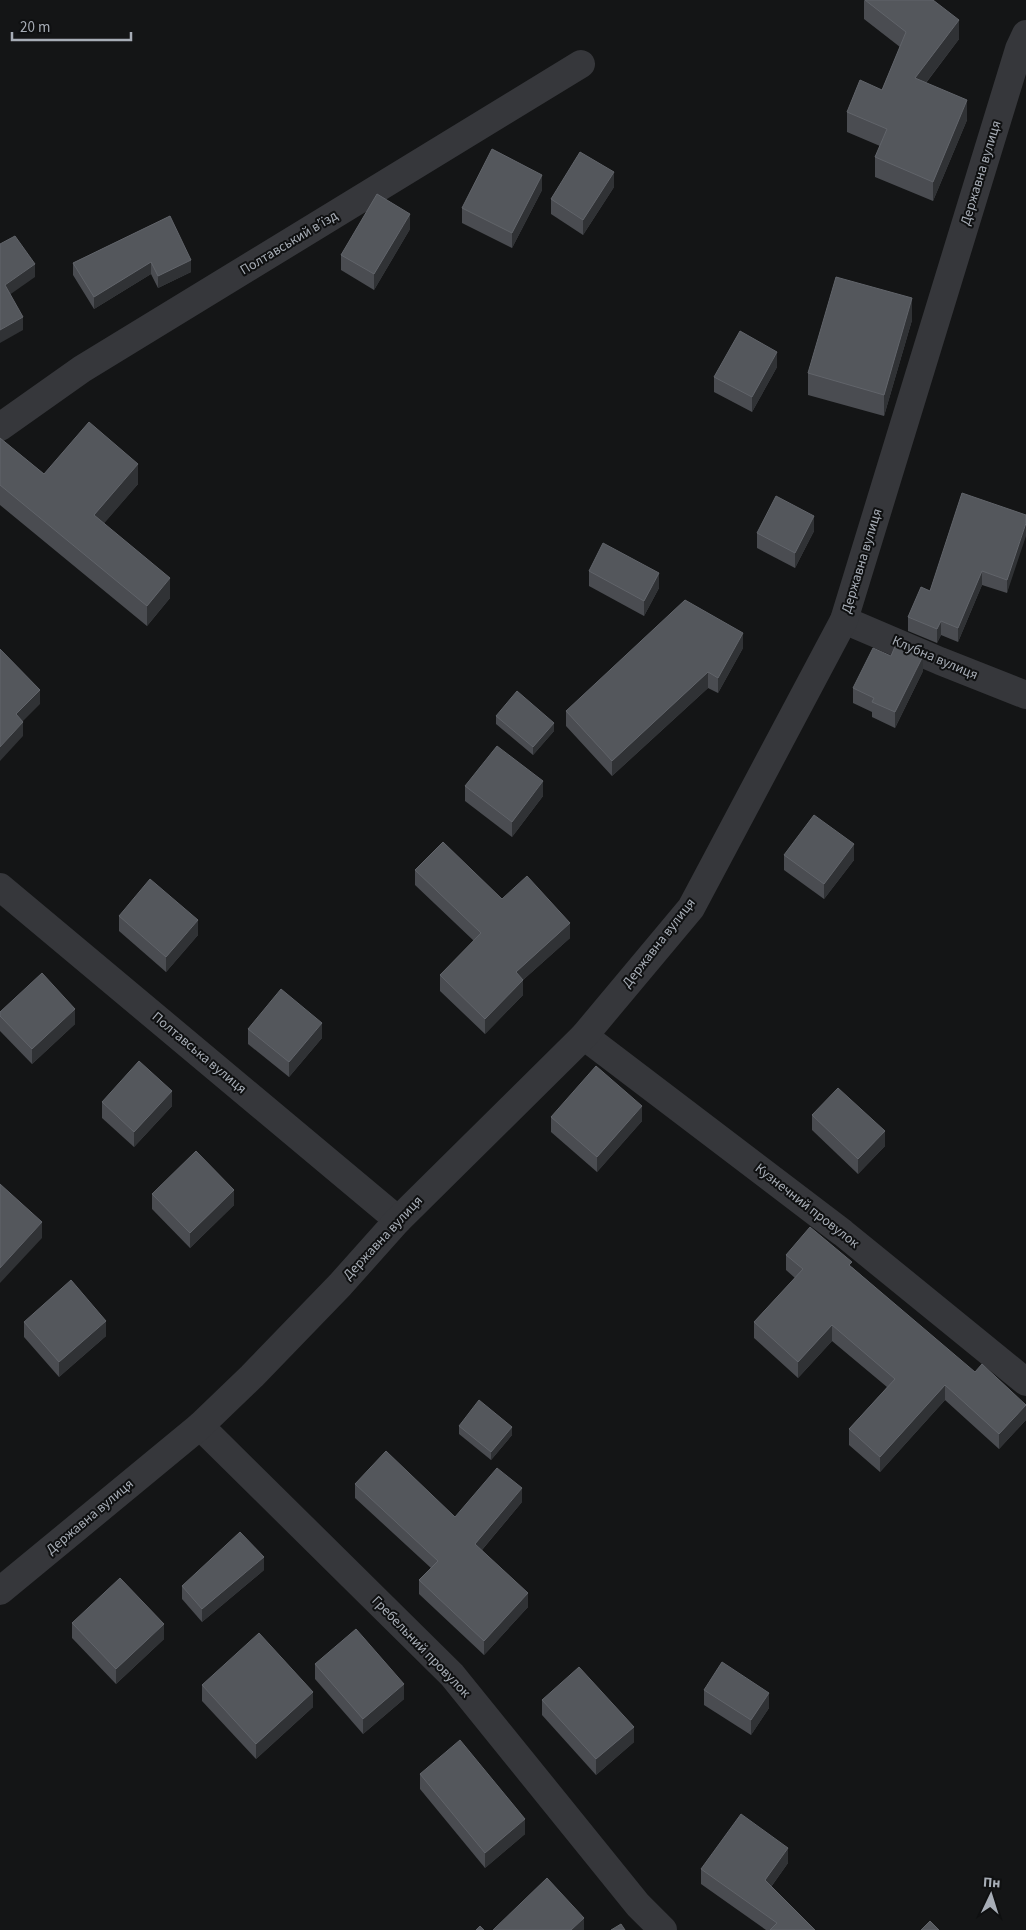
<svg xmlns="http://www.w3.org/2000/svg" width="1026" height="1930" font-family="'Source Sans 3',sans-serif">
<rect width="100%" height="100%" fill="#141516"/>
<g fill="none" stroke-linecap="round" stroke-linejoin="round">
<!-- street -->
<g stroke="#36373b" stroke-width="28">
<path d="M0,427l82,-58 499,-305"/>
<path d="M844,620l96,41 86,34"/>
<path d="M0,887l398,333"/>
<path d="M584,1036l259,197 183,149"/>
<path d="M200,1426l252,249 186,230 25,25"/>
<path d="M0,1591l200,-165 52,-50 88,-91 58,-65 186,-184 107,-128 153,-288 175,-571 7,-15"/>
</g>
</g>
<!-- wall -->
<g fill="#4a4c51">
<path d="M864,0l95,39 -33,44 41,37 -34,81 -58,-24v-20l5,-11 -33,-14v-20l35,-22 18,-43 -36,-28z"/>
<path d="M614,187l-31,48 -32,-21v-15z"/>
<path d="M542,190l-30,58 -50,-25v-15z"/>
<path d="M170,216l21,56 -33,16 -7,-14 -57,35 -21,-34v-12z"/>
<path d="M410,229l-36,61 -33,-20v-15z"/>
<path d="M912,320l-28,96 -76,-21v-22z"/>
<path d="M777,367l-25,45 -38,-20v-15z"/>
<path d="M0,438l44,36 94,10 -34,39 66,75 -23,28 -147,-121z"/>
<path d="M1026,515l-19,78 -25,-8 -24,57 -17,-7 -4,8 -29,-12v-14l22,-26z"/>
<path d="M814,531l-19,37 -38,-20v-15z"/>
<path d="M589,571l70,17 -15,28 -55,-30z"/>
<path d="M743,648l-25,45 -10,-5 -96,88 -46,-50v-15z"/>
<path d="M923,671l-28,57 -23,-11v-5l-19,-9v-15z"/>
<path d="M496,716l58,15 -21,24 -37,-31z"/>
<path d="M465,786l78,10 -31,41 -47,-36z"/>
<path d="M784,855l70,5 -30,39 -40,-29z"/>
<path d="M415,870l87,29 68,39 -47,42v15l-38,39 -45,-43v-16l34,-34 -59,-56z"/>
<path d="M119,916l79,19 -32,37 -47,-41z"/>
<path d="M0,1012l75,12 -43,40 -32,-33z"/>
<path d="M248,1029l74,9 -33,39 -41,-33z"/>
<path d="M102,1102l70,4 -38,41 -32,-29z"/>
<path d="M812,1115l73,31 -27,28 -46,-44z"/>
<path d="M551,1117l91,4 -45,51 -46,-40z"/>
<path d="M152,1194l82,11 -44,43 -38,-39z"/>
<path d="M786,1255l66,12 174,153 -27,29 -54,-49 -65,72 -31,-27v-16l38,-42 -55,-46 -34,37 -44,-40v-16l41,-44 -9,-8z"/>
<path d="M24,1322l82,14 -47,41 -35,-40z"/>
<path d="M459,1426l53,9 -21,25 -32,-26z"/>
<path d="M355,1484l100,33 67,-15 -40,48 46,57 -44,48 -65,-61v-14l12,-12 -76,-70z"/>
<path d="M264,1570l-62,52 -20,-23v-13z"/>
<path d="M72,1623l92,16 -48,45 -44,-46z"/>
<path d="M315,1664l89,35 -41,35 -48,-55z"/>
<path d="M202,1685l111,22 -57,52 -54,-58z"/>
<path d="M704,1690l65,18 -18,27 -47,-30z"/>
<path d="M542,1700l92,42 -38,33 -54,-60z"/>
<path d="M420,1774l105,60 -40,34 -65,-79z"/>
<path d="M788,1863l-17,24 43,43h-48l-65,-46v-15z"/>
</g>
<!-- shaded-wall -->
<g fill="#303235">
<path d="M959,20v19l-44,58v-19z"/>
<path d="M967,100v20l-34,81v-19z"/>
<path d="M614,172v15l-31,48v-15z"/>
<path d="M542,175v15l-30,58v-15z"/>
<path d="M410,214v15l-36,61v-16z"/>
<path d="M191,260v12l-33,16v-12z"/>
<path d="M151,262v12l-57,35v-12z"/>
<path d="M35,264v13l-30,21v-13z"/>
<path d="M912,298v22l-28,96v-21z"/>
<path d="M23,317v13l-23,13v-13z"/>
<path d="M777,352v15l-25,45v-15z"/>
<path d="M138,464v20l-44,51v-20z"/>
<path d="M814,516v15l-19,37v-15z"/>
<path d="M1026,523v13l-19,57v-13z"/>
<path d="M982,571v14l-24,57v-14z"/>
<path d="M659,573v15l-15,28v-15z"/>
<path d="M170,578v20l-23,28v-20z"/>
<path d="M941,621v14l-4,8v-14z"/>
<path d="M743,633v15l-25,45v-15z"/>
<path d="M923,656v15l-28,57v-16z"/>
<path d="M708,672v16l-96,88v-15z"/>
<path d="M40,690v14l-24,24v-14z"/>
<path d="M23,722v14l-23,25v-14z"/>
<path d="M554,723v8l-21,24v-8z"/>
<path d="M543,781v15l-31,41v-15z"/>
<path d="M854,844v16l-30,39v-15z"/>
<path d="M198,920v15l-32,37v-15z"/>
<path d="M570,923v15l-47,42v15l-38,39v-15l31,-47z"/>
<path d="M75,1009v15l-43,40v-15z"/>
<path d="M322,1023v15l-33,39v-15z"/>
<path d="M172,1091v15l-38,41v-15z"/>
<path d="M642,1106v15l-45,51v-15z"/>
<path d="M885,1131v15l-27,28v-15z"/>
<path d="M234,1190v15l-44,43v-15z"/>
<path d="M42,1222v16l-42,45v-15z"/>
<path d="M106,1321v15l-47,41v-15z"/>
<path d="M832,1325v16l-34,37v-16z"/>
<path d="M945,1385v15l-65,72v-15z"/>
<path d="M1026,1405v15l-27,29v-15z"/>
<path d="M512,1427v8l-21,25v-8z"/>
<path d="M522,1488v14l-47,56v-14z"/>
<path d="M264,1557v13l-62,52v-13z"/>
<path d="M528,1593v14l-44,48v-14z"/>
<path d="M164,1624v15l-48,45v-15z"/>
<path d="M404,1684v15l-41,35v-15z"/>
<path d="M313,1692v15l-57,52v-15z"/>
<path d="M769,1693v15l-18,27v-15z"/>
<path d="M634,1727v15l-38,33v-16z"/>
<path d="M525,1819v15l-40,34v-15z"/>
<path d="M788,1848v15l-23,32v-15z"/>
<path d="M584,1918v12h-13z"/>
</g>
<!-- building -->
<g fill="#54575c" stroke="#61646a">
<path d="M865,0h68l26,20 -44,58 52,22 -34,82 -58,-25 12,-28 -40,-17 13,-32 22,10 24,-58z"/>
<path d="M492,149l50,26 -30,58 -50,-25z"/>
<path d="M580,152l34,20 -31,48 -32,-21z"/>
<path d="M377,194l33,20 -36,60 -33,-19z"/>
<path d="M170,216l21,44 -33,16 -7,-14 -57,35 -21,-34z"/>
<path d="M15,236l20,28 -30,21 18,32 -23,13v-86z"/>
<path d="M836,277l76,21 -28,97 -76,-22z"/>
<path d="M740,331l37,21 -25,45 -38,-20z"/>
<path d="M89,422l49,42 -44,51 76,63 -23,28 -147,-121v-47l44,36z"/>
<path d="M962,493l64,22v8l-19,57 -25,-9 -24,57 -17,-7 -4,8 -29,-12 13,-30 9,4z"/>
<path d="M776,496l38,20 -19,37 -38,-20z"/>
<path d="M603,543l56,30 -15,28 -55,-30z"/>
<path d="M685,600l58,33 -25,45 -10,-6 -96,89 -46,-50z"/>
<path d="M896,644l27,12 -28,56 -23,-10 2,-4 -21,-10 20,-40 18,8z"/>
<path d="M0,649l40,41 -24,24 7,8 -23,25z"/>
<path d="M517,691l37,32 -21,24 -37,-31z"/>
<path d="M497,746l46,35 -31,41 -47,-36z"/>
<path d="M814,815l40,29 -30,40 -40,-29z"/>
<path d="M443,842l59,57 25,-23 43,47 -54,49 7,8 -38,39 -45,-44 41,-42 -66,-63z"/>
<path d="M150,879l48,41 -32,37 -47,-41z"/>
<path d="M42,973l33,36 -43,40 -32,-33v-4z"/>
<path d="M281,989l41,34 -33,39 -41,-33z"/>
<path d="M139,1061l33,30 -38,41 -32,-30z"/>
<path d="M596,1066l46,40 -45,51 -46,-40z"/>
<path d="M838,1088l47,43 -27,28 -46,-44z"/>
<path d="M196,1151l38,39 -44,43 -38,-39z"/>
<path d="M0,1184l42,38 -42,46z"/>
<path d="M810,1227l42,35 -3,3 126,107 7,-8 44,41 -27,29 -54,-49 -65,72 -31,-28 46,-50 -63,-54 -34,37 -44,-40 49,-53 -17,-14z"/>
<path d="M71,1280l35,41 -47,41 -35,-40z"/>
<path d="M479,1400l33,27 -21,25 -32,-26z"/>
<path d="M386,1451l69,66 42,-49 25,20 -47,56 53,49 -44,48 -65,-61 19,-19 -83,-77z"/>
<path d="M240,1532l24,25 -62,52 -20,-23z"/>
<path d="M120,1578l44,46 -48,45 -44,-46z"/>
<path d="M356,1629l48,55 -41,35 -48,-55z"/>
<path d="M259,1633l54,59 -57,52 -54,-59z"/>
<path d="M722,1662l47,31 -18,27 -47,-30z"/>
<path d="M579,1667l55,60 -38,32 -54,-59z"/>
<path d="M460,1740l65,79 -40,34 -65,-79z"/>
<path d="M741,1814l47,34 -23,32 50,50h-45l7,-7 -76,-54z"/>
<path d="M547,1878l37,40 -13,12h-78z"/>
<path d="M930,1921l9,9h-18z"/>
<path d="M621,1924l4,6h-14z"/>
<path d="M480,1926l4,4h-8z"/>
</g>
<g text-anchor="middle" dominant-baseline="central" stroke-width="4" stroke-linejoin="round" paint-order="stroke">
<!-- street labels -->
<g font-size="14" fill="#a7adb6" stroke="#0f1011">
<text transform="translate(981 173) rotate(-73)">Державна вулиця</text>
<text transform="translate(289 243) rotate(-31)">Полтавський в’їзд</text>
<text transform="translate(862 561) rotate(-73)">Державна вулиця</text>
<text transform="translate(935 658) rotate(23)">Клубна вулиця</text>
<text transform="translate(659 943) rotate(-52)">Державна вулиця</text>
<text transform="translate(199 1053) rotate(40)">Полтавська вулиця</text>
<text transform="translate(807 1206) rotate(38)">Кузнечний провулок</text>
<text transform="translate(383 1238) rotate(-47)">Державна вулиця</text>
<text transform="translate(90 1517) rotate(-40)">Державна вулиця</text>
<text transform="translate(421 1647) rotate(46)">Гребельний провулок</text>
</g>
</g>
<!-- north arrow -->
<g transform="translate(991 1895) rotate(4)" stroke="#0f1011" stroke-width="4" paint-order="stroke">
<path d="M0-4L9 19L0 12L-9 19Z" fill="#a7adb6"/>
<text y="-8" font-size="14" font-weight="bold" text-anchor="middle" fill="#a7adb6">Пн</text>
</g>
<!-- scale -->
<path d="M12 32v8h119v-8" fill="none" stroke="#a7adb6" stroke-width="2.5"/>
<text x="20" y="32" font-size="15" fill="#a7adb6" stroke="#0f1011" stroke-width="4" paint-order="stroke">20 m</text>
</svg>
